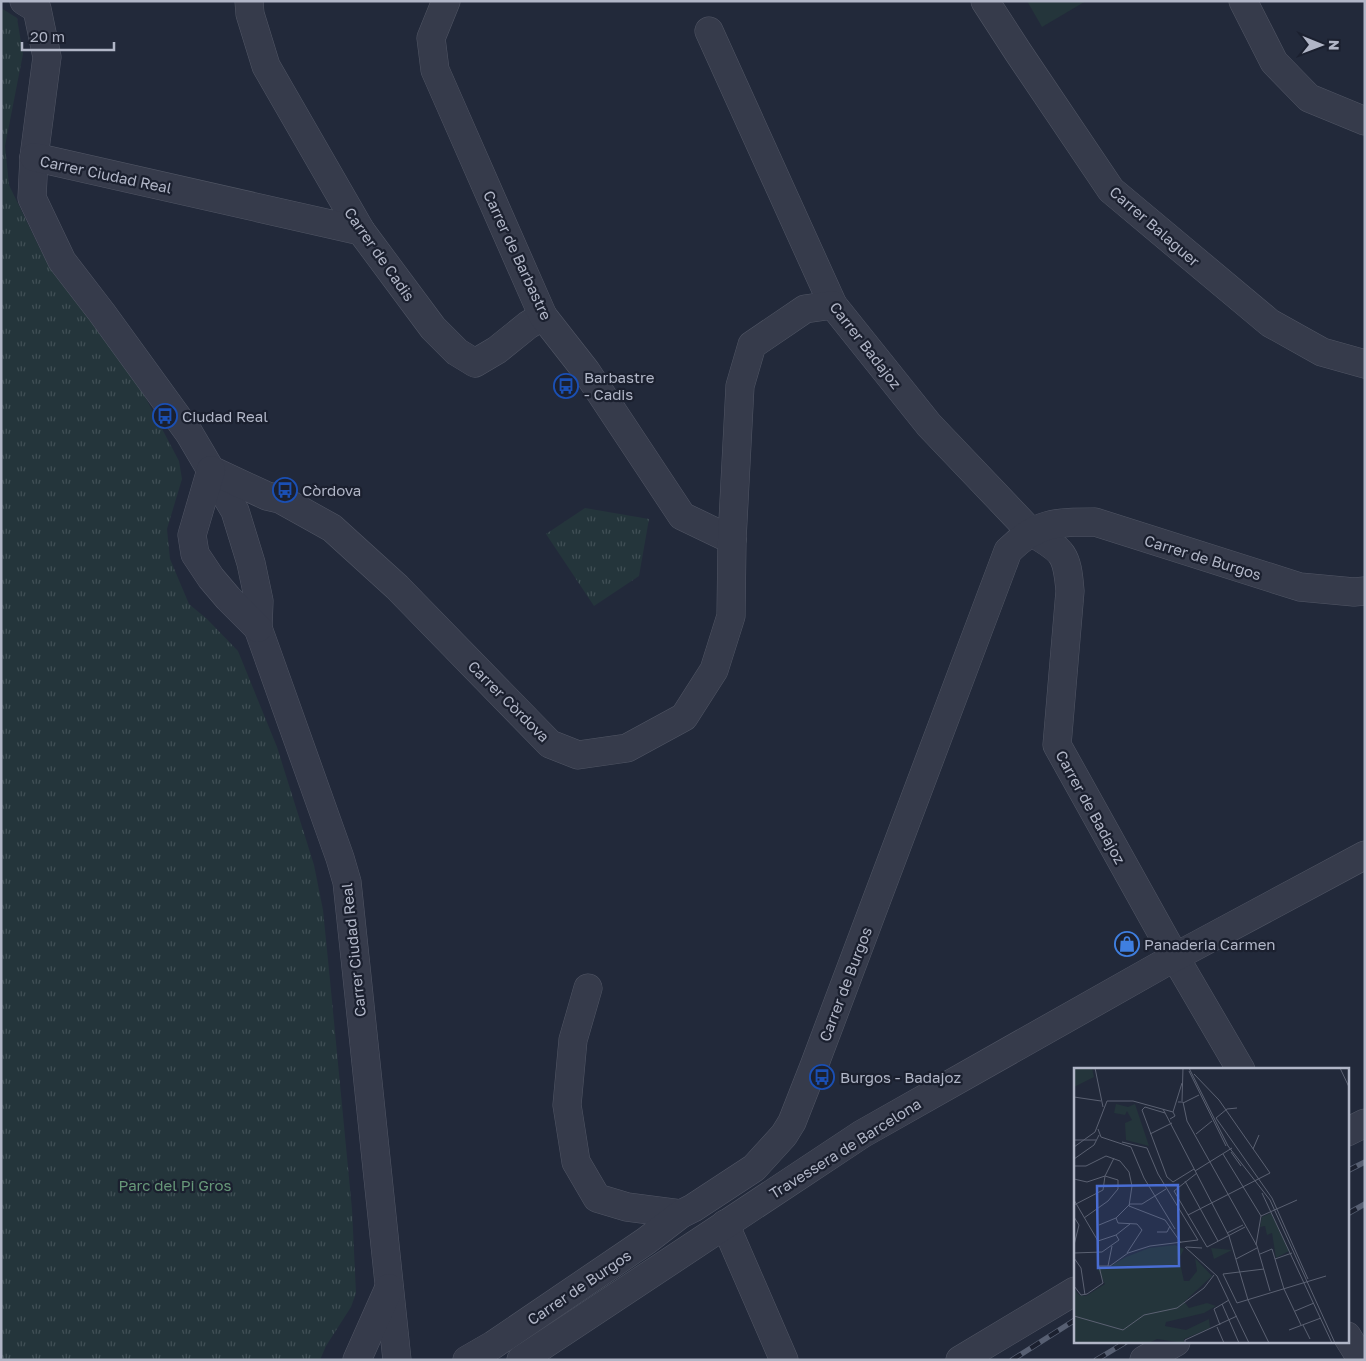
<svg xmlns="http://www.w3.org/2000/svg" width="1366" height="1361" font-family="'Golos Text',sans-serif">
<defs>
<pattern id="grass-tufts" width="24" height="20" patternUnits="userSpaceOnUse" patternTransform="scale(1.25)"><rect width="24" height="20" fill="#24353b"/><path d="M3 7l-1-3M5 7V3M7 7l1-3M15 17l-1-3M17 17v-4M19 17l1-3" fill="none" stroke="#415056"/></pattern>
</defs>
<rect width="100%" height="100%" fill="#22293a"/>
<!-- grass -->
<g fill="url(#grass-tufts)">
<path d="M1,8l16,10 6,36 -18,92 4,39 32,66 100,138 38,72 3,18 -15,50 3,30 19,45 18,15 31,32 39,96 37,118 9,45 7,70 22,229 4,84 -5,14 -25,39 -6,14h-319z"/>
<path d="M585,508l64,11 -10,57 -45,30 -48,-72z"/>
</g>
<!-- pitch -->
<path fill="#24353b" d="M1027,1h59l-44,26z"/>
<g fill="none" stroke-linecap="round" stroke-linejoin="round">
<defs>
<g id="minor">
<path d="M24,1l13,8 10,48 -13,100 -2,41 30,63 40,52 87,120 46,78 16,52 8,38 -1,27 82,230 7,24 9,85 41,393"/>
<path d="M249,1l1,13 16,52 95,165 72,97 24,24 18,11 22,-13 31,-25 15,-9"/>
<path d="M446,1l-15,37 4,32 108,246 43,55 96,145 50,24"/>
<path d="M985,1l33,51 93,138 159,133 52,29 43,12"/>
<path d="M1243,1l31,61 35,36 56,23"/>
<path d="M709,31l124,274 96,120 102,107c33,19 36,22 39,59l-13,154 118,212 66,113"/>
<path d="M34,157l327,74"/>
<path d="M211,470l56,26 13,3 52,29 65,59 153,157 28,11 49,-7 57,-31 30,-47 17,-54 1,-76 8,-154 12,-41 53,-36 28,-4"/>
<path d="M211,470l-19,65 3,19 16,24 17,20 30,30"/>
<path d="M588,988l-15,52 -6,65 9,57 21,36 30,9 54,7"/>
<path d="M1347,1132l18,-9"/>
<path d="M725,1224l59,136"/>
<path d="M1347,1336l15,24"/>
<path d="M357,1360l32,-72"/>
<path d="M467,1360l26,-15 153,-104 35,-27 12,-6 61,-40 30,-33 8,-13 22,-56 194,-515c29,-29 48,-29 87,-29l205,65 54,5 11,-1"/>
<path d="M521,1360l341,-226 313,-177 190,-102"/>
<path d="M960,1360l115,-69"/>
<path d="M1144,1360l32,-18"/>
</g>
</defs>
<!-- minor casing -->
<use href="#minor" stroke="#515665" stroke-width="29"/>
<!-- minor -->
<use href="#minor" stroke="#363b4b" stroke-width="28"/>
<defs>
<g id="rail">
<path d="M1347,1171l18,-9"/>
<path d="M1347,1214l18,-10"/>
<path d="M1012,1360l63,-40"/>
<path d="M1096,1360l30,-18"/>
</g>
</defs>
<!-- rail casing -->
<use href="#rail" stroke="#575f72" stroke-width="5.5"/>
<!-- rail -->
<use href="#rail" stroke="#1b202f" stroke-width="4" stroke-dasharray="11" stroke-linecap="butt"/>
</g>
<!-- icons -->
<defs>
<symbol id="bus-ring" viewBox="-11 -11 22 22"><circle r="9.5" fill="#1b202f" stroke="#1a4fb4" stroke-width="1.5"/><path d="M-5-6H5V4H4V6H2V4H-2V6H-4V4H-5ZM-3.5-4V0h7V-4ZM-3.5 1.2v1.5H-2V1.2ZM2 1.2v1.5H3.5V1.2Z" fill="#1a4fb4"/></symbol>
<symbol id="shop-ring" viewBox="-11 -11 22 22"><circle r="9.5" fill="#1b202f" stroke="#3f7fe0" stroke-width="1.5"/><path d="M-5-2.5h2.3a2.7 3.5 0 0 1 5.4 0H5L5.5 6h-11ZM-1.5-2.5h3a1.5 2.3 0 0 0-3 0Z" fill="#3f7fe0"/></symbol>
</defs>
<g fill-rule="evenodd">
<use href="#bus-ring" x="552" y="372" width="28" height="28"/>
<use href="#bus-ring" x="151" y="402" width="28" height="28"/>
<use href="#bus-ring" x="271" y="476" width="28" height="28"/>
<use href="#shop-ring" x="1113" y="930" width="28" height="28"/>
<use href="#bus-ring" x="808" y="1063" width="28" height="28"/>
</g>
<g text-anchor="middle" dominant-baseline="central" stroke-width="4.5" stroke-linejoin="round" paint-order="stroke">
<!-- street labels -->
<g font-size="15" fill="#b1b6c7" stroke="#1b202f">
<text transform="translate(106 174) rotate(12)">Carrer Ciudad Real</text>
<text transform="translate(1155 226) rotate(41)">Carrer Balaguer</text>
<text transform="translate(380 254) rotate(55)">Carrer de Cadis</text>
<text transform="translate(518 255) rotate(65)">Carrer de Barbastre</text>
<text transform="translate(866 345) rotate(52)">Carrer Badajoz</text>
<text transform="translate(1203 557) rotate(17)">Carrer de Burgos</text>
<text transform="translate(509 701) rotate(45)">Carrer Còrdova</text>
<text transform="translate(1091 807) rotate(61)">Carrer de Badajoz</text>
<text transform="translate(353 950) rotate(-96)">Carrer Ciudad Real</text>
<text transform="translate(845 984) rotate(-69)">Carrer de Burgos</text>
<text transform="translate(845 1148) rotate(-32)">Travessera de Barcelona</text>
<text transform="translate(579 1287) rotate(-34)">Carrer de Burgos</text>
</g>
<!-- poi labels -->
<g font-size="15" fill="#b1b6c7" stroke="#1b202f" text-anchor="start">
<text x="584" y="377">Barbastre<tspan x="584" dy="17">- Cadis</tspan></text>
<text x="182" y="416">Ciudad Real</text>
<text x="302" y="490">Còrdova</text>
<text x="1144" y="944">Panaderia Carmen</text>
<text x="840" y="1077">Burgos - Badajoz</text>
</g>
<!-- park labels -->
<g font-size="15" fill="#679879" stroke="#1b202f">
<text x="175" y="1185">Parc del Pi Gros</text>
</g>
</g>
<!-- overview -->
<g transform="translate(1074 1068)">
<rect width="275" height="275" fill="#22293a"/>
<path d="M0,0h18l2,9 -20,10zM197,145l18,38 -13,7 -4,-25 -5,2 -2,-9 -5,1 2,-10zM101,177l9,4 -5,10 5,22h5l8,-10 -2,-13 17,18 -28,26 2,2 3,4 18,-5 9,3 -12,7 -38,9 -1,4 21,4 23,-11 1,9 -26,11v4l-27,-4 -8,4h-75v-54l5,6 7,1 19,-12 -7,-14 3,-4 8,1 17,-10 23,-9zM137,180l21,2 -18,9z" fill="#24353b"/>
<path d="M42,36l12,3 7,-3 14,42 -23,-6 -1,-17 7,-3 -5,-9 -2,4 -11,-2z" fill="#24353b"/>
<path fill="none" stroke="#5b6172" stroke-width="1" d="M21,0l8,39M115,0l39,78 42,54 65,143M266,0l9,19M115,3l37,75M0,29l27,4M108,33l1,-33M104,34h5l4,19 70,125 13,45M109,35l16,-8M89,41l66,127 19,64 21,43M91,45l-20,-6 -3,3 25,67 6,5 21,-13M142,50l56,80 36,81M142,50l11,-9 10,-1M96,51l5,-3 -2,-4 9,-29M24,61l3,8 30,10 13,31 31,51M76,66l22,-11M122,66l16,-13M0,72h22M0,79l21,-15 12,-31h26l40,11M179,81l6,-14M157,84l10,14M149,86l38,62M0,91l20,-14 5,-10M0,98h12l20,-10 14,5 9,11 3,14 -3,20 36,14 16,23M121,103l37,-23M123,105l-23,18 33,56 38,-20M0,111l13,3 18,-6M111,113l33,60M188,125l70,150M0,132l24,41 18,-6 14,-11M0,137l29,-15 2,-14 9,-18M114,147l82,-42 -51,-73 -25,-26M187,148l36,-16M0,149l5,8 -5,20M10,150l24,-17 10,-12v-9l-13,-4M42,150l2,5 19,1 5,6 -15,23M25,157l17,-7 14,-14h12l24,-15M83,164h10l3,-6M153,165l16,-8M182,177l5,-29M111,179l32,29 32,67M112,179l16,1M0,185l28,-1 17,-12 -3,-5M186,186l12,-5 12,40 17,36M0,190l7,10 4,27M162,191l21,-11M201,191l17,-6M34,198l4,-20M190,201l-41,5 14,29 89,-27M0,218l7,9 6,-1 16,-11 -4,-17h11l18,-13 22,-7 48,-6 -40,-66 -11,-26 -25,-6M148,236l17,39M221,243l19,-8M0,248l49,14 21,-15 33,-7 27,-20 10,-13M146,257l-6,-16 15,-9M229,257l7,14M143,259l7,16M215,262l32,-12M111,275v-3l52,-24"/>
<path fill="#496dd3" fill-opacity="0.15" stroke="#496dd3" stroke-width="2.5" d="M104,117l1,81 -81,2 -1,-82z"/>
<rect width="275" height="275" fill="none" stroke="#b1b6c7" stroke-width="2.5"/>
</g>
<!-- border -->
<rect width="1366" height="1361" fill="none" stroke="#b1b6c7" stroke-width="5"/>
<!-- north arrow -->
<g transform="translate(1321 45) rotate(91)" stroke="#1b202f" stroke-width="4" paint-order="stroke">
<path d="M0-4L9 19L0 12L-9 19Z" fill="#b1b6c7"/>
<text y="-8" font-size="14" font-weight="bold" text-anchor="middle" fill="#b1b6c7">N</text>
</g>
<!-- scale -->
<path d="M22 42v8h92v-8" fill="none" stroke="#b1b6c7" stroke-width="2.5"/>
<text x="30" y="42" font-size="15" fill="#b1b6c7" stroke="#1b202f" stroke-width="4" paint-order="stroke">20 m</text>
</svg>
